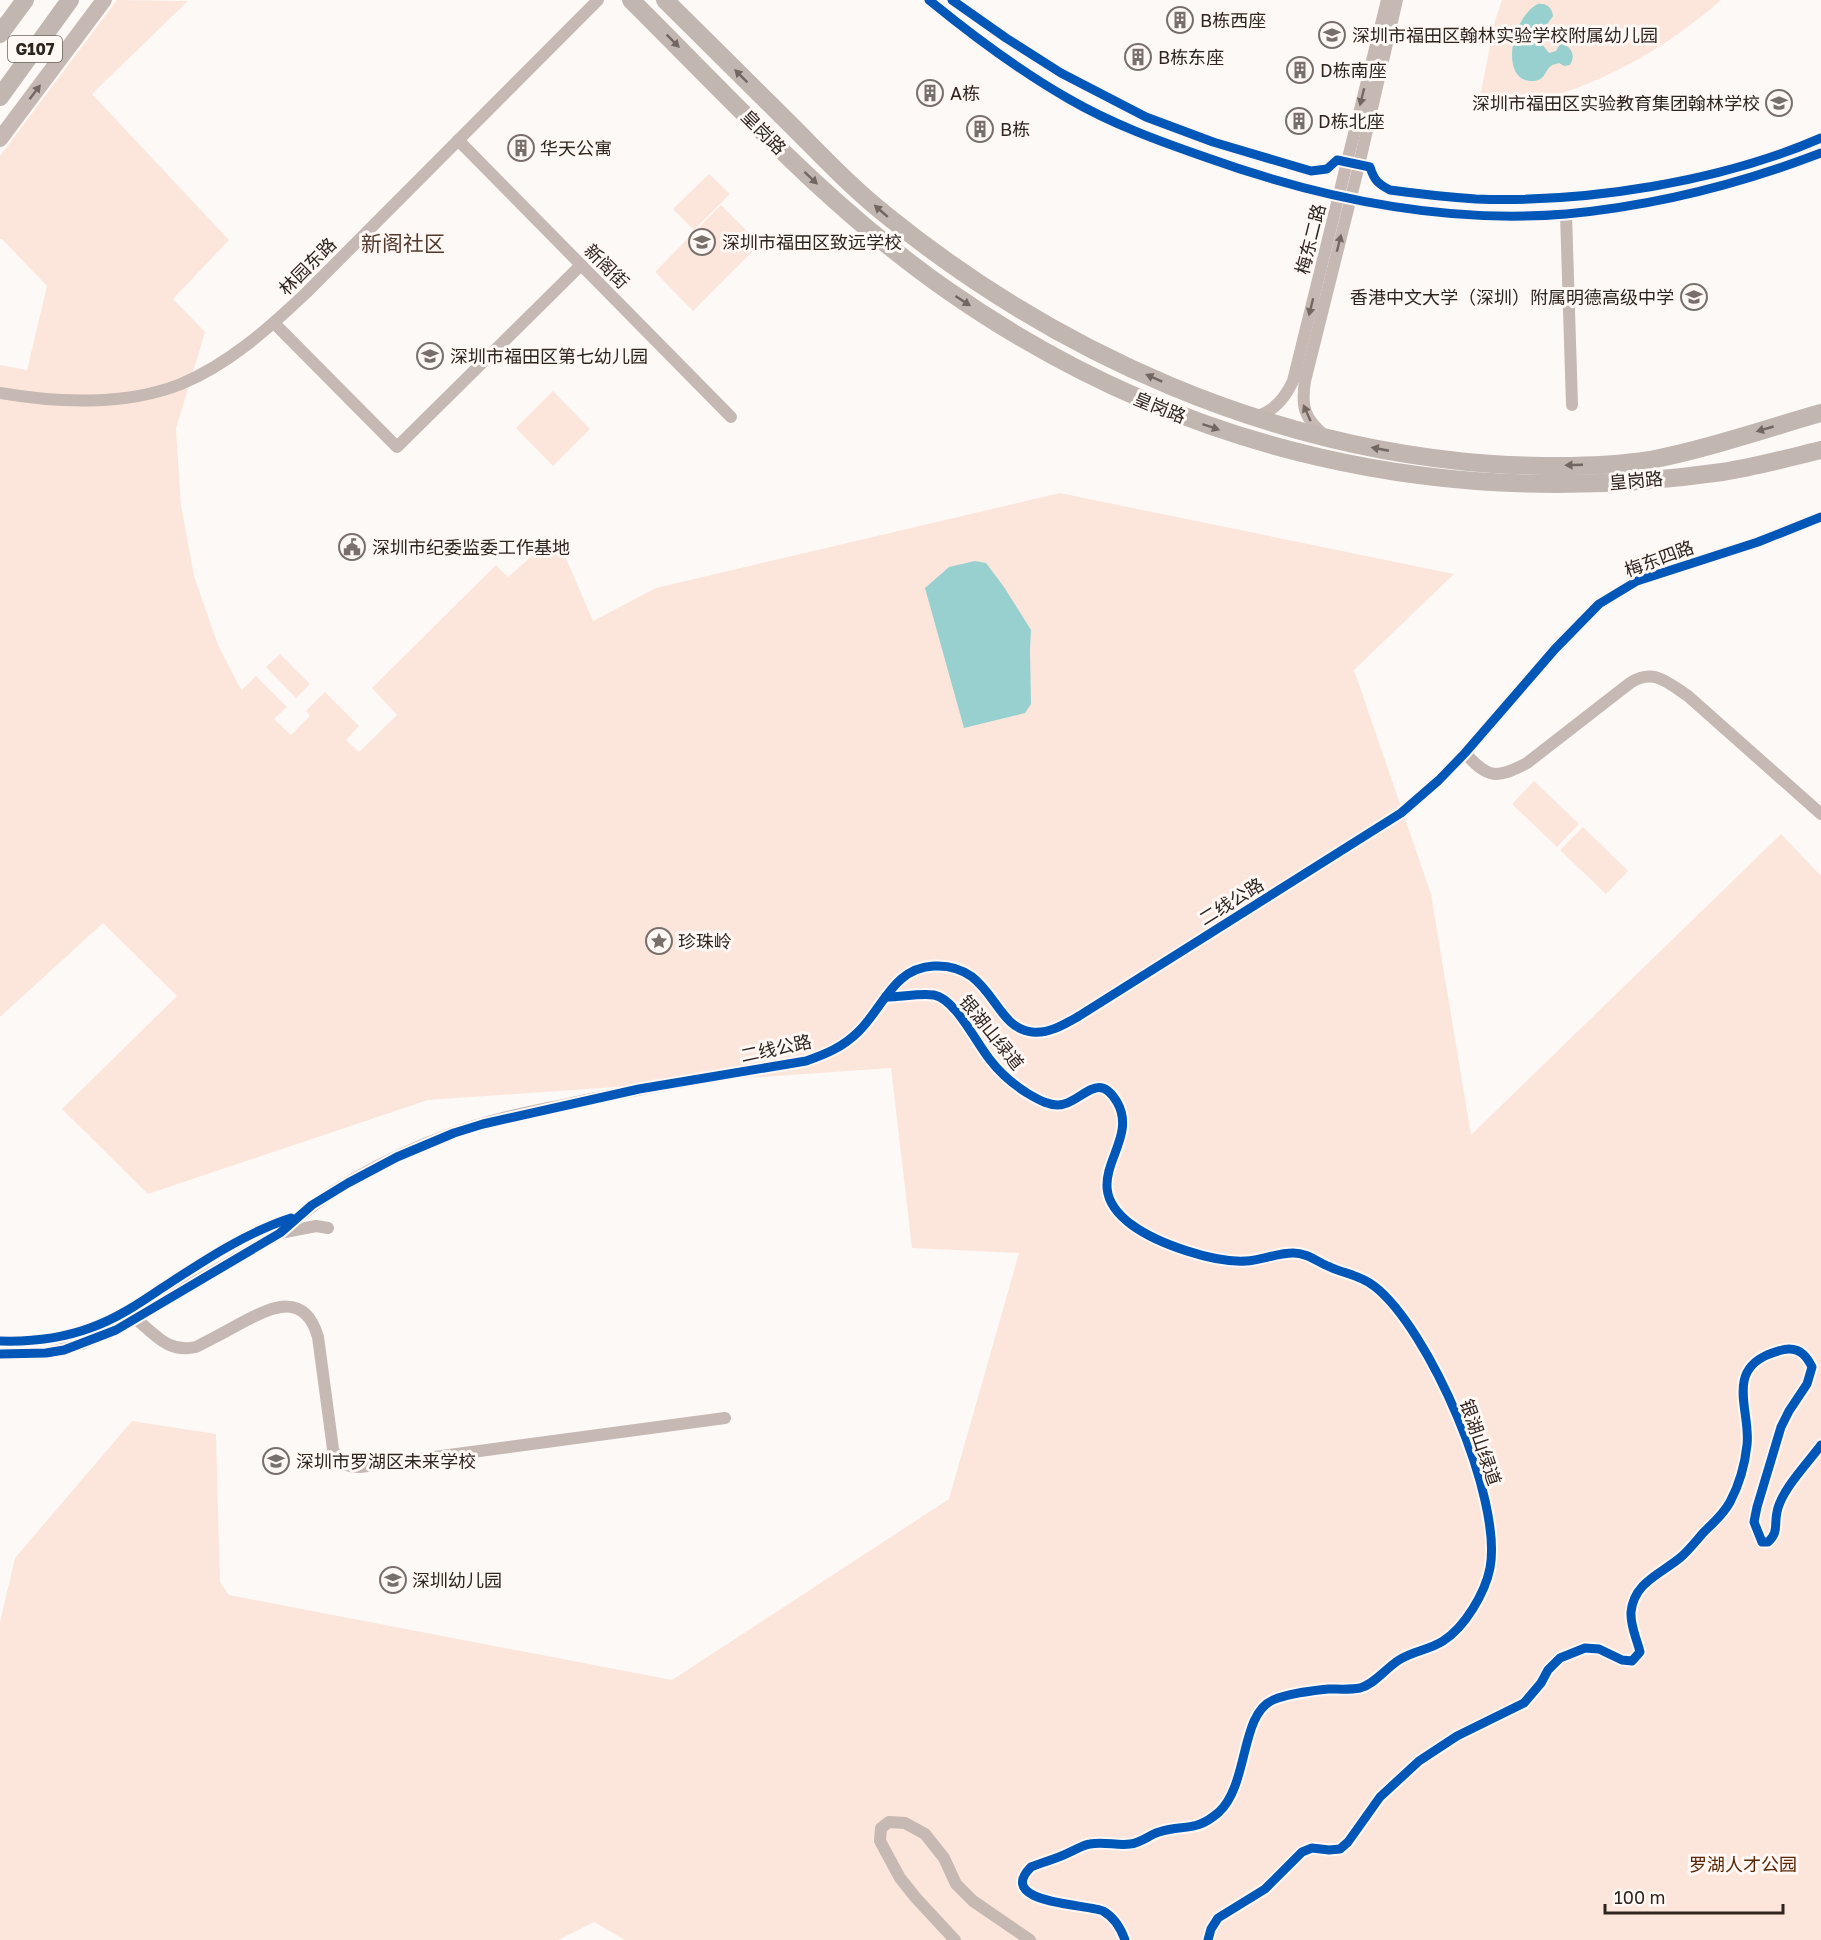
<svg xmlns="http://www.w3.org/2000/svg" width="1821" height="1940" font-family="'Golos Text','Noto Sans SC',sans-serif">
<rect width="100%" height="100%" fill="#fdf9f7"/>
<!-- green -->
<g fill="#fce6dc">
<path d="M117,0l71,1 -96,93 137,146 -56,59 32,33 -29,97 5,76 13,71 24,69 21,41 3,4 14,-14 31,31 -13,12 17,16 19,-19 -4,-5 19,-19 34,34 -13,14 13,12 38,-37 -25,-27 124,-123 12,12 48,-42 37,86 63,-33 404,-95 394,81 -100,96 77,224 40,241 310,-301 40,42v1064h-1196l-31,-18 -36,18h-558v-318l15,-64 117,-137 84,13 4,148 9,13 443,85 277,-181 70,-246 -107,-5 -21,-180 -463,32 -280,94 -86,-85 115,-113 -74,-73 -103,94v-652l27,5 20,-84 -45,-47h-2v-83z"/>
<path d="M1502,0h219c-68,60 -154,103 -244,112l18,-91z"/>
<path d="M709,174l21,20 -36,36 -21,-21z"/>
<path d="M721,205l39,39 -67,67 -38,-39z"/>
<path d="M553,391l37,38 -37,37 -37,-38z"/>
<path d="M280,654l30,30 -14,14 -30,-31z"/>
<path d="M1534,781l45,43 -22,23 -45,-43z"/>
<path d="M1583,827l45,44 -22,23 -46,-44z"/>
</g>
<!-- water -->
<g fill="#98d0cf">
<path d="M1538,4c9,-1 14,4 15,12l-13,18 1,9 8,10 7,-2 4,-7h4c9,5 11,13 6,21l-6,1 -5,-3c-2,1 -6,1 -8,3 -7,6 -6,14 -17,15 -35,3 -24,-63 4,-77z"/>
<path d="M975,561l11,2 18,24 27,43 -1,20 1,54 -6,9 -61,15 -39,-140 24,-21z"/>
</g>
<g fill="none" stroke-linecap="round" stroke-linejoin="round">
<!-- minor -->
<g stroke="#c6b8b2" stroke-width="12">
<path d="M929,0c44,36 91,71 140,99 43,25 90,42 136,58 114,41 239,67 361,57 87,-8 174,-30 255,-61"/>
<path d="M458,140l273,277"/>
<path d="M1566,214l6,191"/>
<path d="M274,323l123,124 184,-182"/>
<path d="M0,393c57,10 126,13 181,-9 48,-20 88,-56 125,-91l292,-293"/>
<path d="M1256,416c18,-4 29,-18 37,-35l94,-381"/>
<path d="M1325,436c-21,-18 -24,-29 -20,-55l54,-216 38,-165"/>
<path d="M1465,753c23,26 32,26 62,10l103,-80c24,-15 37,-1 58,13l133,118"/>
<path d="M280,1233c48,-45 111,-77 173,-100 40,-15 83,-22 124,-31 76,-16 153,-28 229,-41 20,-7 37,-14 52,-29 26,-25 35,-64 76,-66 59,-3 58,62 98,66 17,2 33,-8 47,-16l322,-203 38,-33 26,-27 90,-104 44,-45 38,-23 121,-39 63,-25"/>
<path d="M136,1319c21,17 32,34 60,28 16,-8 31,-16 47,-25 30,-16 62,-30 75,15l15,112c6,14 12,18 27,18l365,-49"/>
<path d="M0,1354l46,-1 36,-9 54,-25 38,-25 106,-61 36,-7 12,2"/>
<path d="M955,1940l-39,-42 -16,-20 -20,-37 1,-13 8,-6 16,1 20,11 19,24 12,26 17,17 57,39"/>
</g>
<!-- major -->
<path stroke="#c6b9b3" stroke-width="16" d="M0,139l104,-139"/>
<!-- highway -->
<g stroke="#c1b6b0" stroke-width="18">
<path d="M631,0c102,101 200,210 319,292 230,160 495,220 772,180 33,-5 66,-14 99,-22"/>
<path d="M665,0c42,42 84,83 126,125 31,31 61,63 95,90 173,140 384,233 606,249 51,3 107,4 158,-4 57,-11 115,-31 171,-47"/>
<path d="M0,34l25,-34"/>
<path d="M0,97l70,-97"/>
</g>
<defs>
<g id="cycleway">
<path d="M929,0c44,36 91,71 140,99 43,25 90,42 136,58 114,41 239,67 361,57 87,-8 174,-30 255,-61"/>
<path d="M952,0l54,38 55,35 85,44 67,25 98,29 16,-2 10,-9 33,7c4,13 8,17 20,23 29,4 57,7 86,9 110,4 244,-17 345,-61"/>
<path d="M886,997c16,0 33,-4 48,-2 22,4 43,50 57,66 10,13 22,23 36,32 10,6 25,15 37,11 21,-6 35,-33 53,-2 25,43 -45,79 15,123 26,19 82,38 114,36 16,-1 31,-8 47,-8 15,0 24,9 37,14 15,7 30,8 44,19 55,42 129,213 116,282 -5,25 -25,59 -47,73 -14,9 -30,10 -44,19 -13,8 -24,24 -39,28 -10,2 -22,1 -32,1 -17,2 -39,4 -55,11 -33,14 -24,84 -54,112 -24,21 -35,12 -60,20 -10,3 -18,11 -29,12 -13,2 -26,-3 -40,0 -8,1 -14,6 -22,9 -12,6 -25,9 -37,14 -37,37 57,37 72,44 11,6 18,18 22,29"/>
<path d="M0,1341c31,1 60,-2 90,-13 26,-9 50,-25 72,-40 40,-26 83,-55 129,-70"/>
<path d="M0,1354l46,-1 18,-3 52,-20 164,-97 32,-28 36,-22 49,-26 57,-24 29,-9 156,-35 167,-28c20,-7 37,-14 52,-29 26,-25 35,-64 76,-66 59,-3 58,62 98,66 17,2 33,-8 47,-16l322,-203 38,-33 26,-27 90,-104 44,-45 38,-23 121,-39 63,-25"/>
<path d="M1208,1940l3,-11 7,-11 47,-29 37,-37 10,-4 17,2 11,-1 8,-7 32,-45 39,-36 38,-25 67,-33 17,-20 7,-13 12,-12 25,-10 14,1 23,11 10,1 8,-9c-3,-13 -10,-26 -9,-40 3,-30 30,-38 50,-55 8,-7 15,-16 22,-24 10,-10 20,-18 27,-31 9,-17 15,-38 17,-57 4,-32 -21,-72 20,-90 6,-2 14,-6 22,-6 12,0 18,8 23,18l-5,17 -18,27 -8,16 -24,80 -3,15 8,20h6c11,-10 6,-17 9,-30 4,-22 31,-49 44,-67"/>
</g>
</defs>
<!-- cycleway casing -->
<use href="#cycleway" stroke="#fff8f5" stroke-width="13"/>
<!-- cycleway -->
<use href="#cycleway" stroke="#0057b8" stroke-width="9"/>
</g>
<!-- one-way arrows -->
<defs><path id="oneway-solid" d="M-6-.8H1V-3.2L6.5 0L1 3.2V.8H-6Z" transform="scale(1.5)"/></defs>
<g fill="#716660">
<use href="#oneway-solid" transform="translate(673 41) rotate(45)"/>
<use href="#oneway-solid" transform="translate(741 76) rotate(-135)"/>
<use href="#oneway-solid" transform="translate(811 178) rotate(43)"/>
<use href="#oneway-solid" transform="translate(881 211) rotate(-139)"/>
<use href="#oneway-solid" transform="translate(963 301) rotate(33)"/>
<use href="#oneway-solid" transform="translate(1154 378) rotate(-156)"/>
<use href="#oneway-solid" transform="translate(1211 427) rotate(19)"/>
<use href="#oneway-solid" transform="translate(1765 429) rotate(164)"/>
<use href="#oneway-solid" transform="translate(1380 449) rotate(-169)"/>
<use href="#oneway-solid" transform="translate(1574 465) rotate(178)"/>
</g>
<use fill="#746762" href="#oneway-solid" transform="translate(35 92) rotate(-53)"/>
<g fill="#746761">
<use href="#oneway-solid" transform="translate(1362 97) rotate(104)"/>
<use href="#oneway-solid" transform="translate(1339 243) rotate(-76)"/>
<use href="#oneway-solid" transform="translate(1311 307) rotate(104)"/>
<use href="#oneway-solid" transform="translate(1307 413) rotate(-114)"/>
</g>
<!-- icons -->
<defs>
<symbol id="building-ring" viewBox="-11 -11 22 22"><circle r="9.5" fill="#fff8f5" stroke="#786f6b" stroke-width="1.5"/><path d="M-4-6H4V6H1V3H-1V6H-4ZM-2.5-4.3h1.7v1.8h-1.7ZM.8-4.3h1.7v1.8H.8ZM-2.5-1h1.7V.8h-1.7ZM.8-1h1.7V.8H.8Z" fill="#786f6b"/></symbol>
<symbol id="school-ring" viewBox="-11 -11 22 22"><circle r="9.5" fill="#fff8f5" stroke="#786f6b" stroke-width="1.5"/><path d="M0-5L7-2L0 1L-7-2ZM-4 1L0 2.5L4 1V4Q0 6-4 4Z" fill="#786f6b"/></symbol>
<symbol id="civic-ring" viewBox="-11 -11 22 22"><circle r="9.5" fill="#fff8f5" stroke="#786f6b" stroke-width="1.5"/><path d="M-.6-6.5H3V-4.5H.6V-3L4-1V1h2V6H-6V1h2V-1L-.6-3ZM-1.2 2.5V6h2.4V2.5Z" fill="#786f6b"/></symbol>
<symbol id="sight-ring" viewBox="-11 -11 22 22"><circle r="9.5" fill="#fff8f5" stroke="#786f6b" stroke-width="1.5"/><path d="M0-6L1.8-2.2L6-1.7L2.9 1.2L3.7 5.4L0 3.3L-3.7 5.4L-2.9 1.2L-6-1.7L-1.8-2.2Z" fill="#786f6b"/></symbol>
</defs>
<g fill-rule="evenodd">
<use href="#building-ring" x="1165" y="5" width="30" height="30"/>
<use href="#school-ring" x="1317" y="20" width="30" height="30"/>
<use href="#building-ring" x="1123" y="42" width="30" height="30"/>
<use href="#building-ring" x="1285" y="55" width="30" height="30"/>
<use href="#building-ring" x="915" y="78" width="30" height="30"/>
<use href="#school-ring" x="1764" y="88" width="30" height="30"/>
<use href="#building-ring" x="1284" y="106" width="30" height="30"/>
<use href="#building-ring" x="965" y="114" width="30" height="30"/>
<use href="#building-ring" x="506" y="133" width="30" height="30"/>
<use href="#school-ring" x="687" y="227" width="30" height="30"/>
<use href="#school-ring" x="1679" y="282" width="30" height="30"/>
<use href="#school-ring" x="415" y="341" width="30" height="30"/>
<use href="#civic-ring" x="337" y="532" width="30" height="30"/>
<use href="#sight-ring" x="644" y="926" width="30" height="30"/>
<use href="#school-ring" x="261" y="1446" width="30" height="30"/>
<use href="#school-ring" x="378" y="1565" width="30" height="30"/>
</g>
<g text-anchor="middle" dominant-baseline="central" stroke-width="6" stroke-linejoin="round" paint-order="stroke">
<!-- shield labels -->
<rect fill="#fff8f5" stroke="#6e645f" stroke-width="1.5" x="8" y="36" width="54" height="26" rx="4.5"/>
<g font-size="16" font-weight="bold" fill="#30241f">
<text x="35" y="49">G107</text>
</g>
<!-- poi labels -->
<g font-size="18" fill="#30241f" stroke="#fff8f5" text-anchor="start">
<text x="1200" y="20">B栋西座</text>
<text x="1352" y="35">深圳市福田区翰林实验学校附属幼儿园</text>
<text x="1158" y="57">B栋东座</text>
<text x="1320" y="70">D栋南座</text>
<text x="950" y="93">A栋</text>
<text x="1760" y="103" text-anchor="end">深圳市福田区实验教育集团翰林学校</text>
<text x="1318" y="121">D栋北座</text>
<text x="1000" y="129">B栋</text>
<text x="540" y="148">华天公寓</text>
<text x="722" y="242">深圳市福田区致远学校</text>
<text x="1674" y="297" text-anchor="end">香港中文大学（深圳）附属明德高级中学</text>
<text x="450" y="356">深圳市福田区第七幼儿园</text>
<text x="372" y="547">深圳市纪委监委工作基地</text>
<text x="678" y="941">珍珠岭</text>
<text x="296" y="1461">深圳市罗湖区未来学校</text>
<text x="412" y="1580">深圳幼儿园</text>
</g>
<!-- street labels -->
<g font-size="18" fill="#30241f" stroke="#fff8f5">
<text transform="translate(764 132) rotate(45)">皇岗路</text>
<text transform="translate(1310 239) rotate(-76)">梅东二路</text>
<text transform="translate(307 266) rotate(-45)">林园东路</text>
<text transform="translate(607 266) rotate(45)">新阁街</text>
<text transform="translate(1160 407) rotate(22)">皇岗路</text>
<text transform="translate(1636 480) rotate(-5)">皇岗路</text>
<text transform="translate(1659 558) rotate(-20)">梅东四路</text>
<text transform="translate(1231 901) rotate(-32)">二线公路</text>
<text transform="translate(992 1032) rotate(51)">银湖山绿道</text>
<text transform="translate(776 1048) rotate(-12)">二线公路</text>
<text transform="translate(1481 1442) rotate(71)">银湖山绿道</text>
</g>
<!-- park labels -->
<g font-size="18" fill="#5b2504" stroke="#fff8f5">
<text x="1743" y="1864">罗湖人才公园</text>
</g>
<!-- quarter labels -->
<g font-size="21" fill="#53392d" stroke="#fff8f5">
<text x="403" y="243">新阁社区</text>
</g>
</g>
<!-- scale -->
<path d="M1605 1904v9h178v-9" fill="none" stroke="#30241f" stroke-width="3"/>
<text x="1614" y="1904" font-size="18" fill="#30241f" stroke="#fff8f5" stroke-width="4.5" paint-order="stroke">100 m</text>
</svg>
